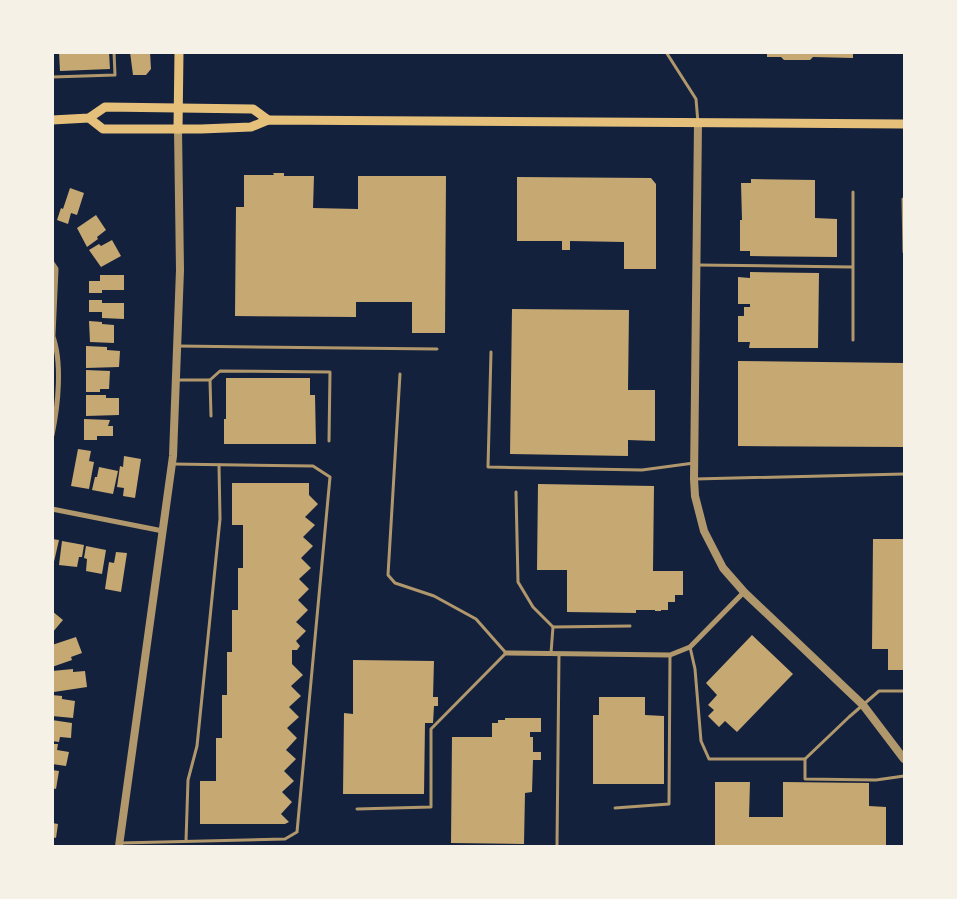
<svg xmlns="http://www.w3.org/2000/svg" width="957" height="899" font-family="Mulish,sans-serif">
<rect width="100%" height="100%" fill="#14213d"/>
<!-- building -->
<g fill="#c6a872">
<path d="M59,52h50l1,17 -50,2z"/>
<path d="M130,52h20l1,17 -5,6h-13z"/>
<path d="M767,52h86v6l-40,-1 -3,3h-26l-3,-3h-14z"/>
<path d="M273,173h11v3h30l-1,32 45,1v-33h88l-1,157h-33v-31h-56v15l-121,-1 1,-109h8v-32h30z"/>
<path d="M517,177l134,1 5,6v85h-32v-27l-54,-1v9h-8v-9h-45z"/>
<path d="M751,179l64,1v38l22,1v38l-87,-1v-5h-10v-31h2l-1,-37h10z"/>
<path d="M70,188l14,5 -7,22 -6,-2 -3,11 -11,-4 4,-12 2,1z"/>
<path d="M96,215l10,15 -9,7 1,2 -11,8 -10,-19z"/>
<path d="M112,240l9,16 -20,11 -12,-17 10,-6 2,2z"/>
<path d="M750,272l69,1 -1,75h-69l1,-6h-12v-26h6v-9h6v-3h-12v-27l12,1z"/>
<path d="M100,275h24v15h-22v3h-13v-12h11z"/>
<path d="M89,300h13v3h22v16l-22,-1v-6h-13z"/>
<path d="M512,309l117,1 -1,80h27v51l-27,-1v16l-118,-2z"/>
<path d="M89,321l13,1v2l12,1v18l-24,-1z"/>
<path d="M86,346l21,1v3l13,1 -1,16 -33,1z"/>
<path d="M738,361l166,2v84l-166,-1z"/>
<path d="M86,370l24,1 -1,18h-9v3h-14z"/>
<path d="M226,378h84v17h5l1,49h-92v-25h2z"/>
<path d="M86,395h20v3h13v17l-33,1z"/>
<path d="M84,419l26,1 -2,6h5v10h-16v4h-13z"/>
<path d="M78,449l13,2 -2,10 5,1 -5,27 -18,-3z"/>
<path d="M124,456l17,3 -6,39 -12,-2 1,-8 -7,-1 3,-21 3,1z"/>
<path d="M99,467l19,4 -5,23 -21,-4 3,-13h2z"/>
<path d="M232,483h77v12l9,9 -13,13 10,8 -12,12 10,9 -12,12 10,10 -12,11 10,10 -11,11 10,10 -12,12 10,9 -10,10 4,5 -3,4h-5v14l11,11 -12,11 10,10 -12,11 10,10 -12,11 10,10 -11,12 10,9 -12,12 10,10 -12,11 10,10 -11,12 8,8 -4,2h-85v-43h16v-43h6v-43h5v-43h5v-42h6v-42h5v-43h-11z"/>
<path d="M538,484l116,2 -1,85h30v24h-8v7h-7v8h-7v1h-6v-1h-19v3l-69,-1v-42h-30z"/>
<path d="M52,539l7,1 -6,26 -1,-1z"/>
<path d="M873,539h31v131h-16v-21h-16z"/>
<path d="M62,541l22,4 -2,12h-3l-2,10 -18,-2z"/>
<path d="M86,546l20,4 -4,24 -16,-3 1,-12 -3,-1z"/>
<path d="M116,552l11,1 -6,39 -16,-3 4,-27 5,1z"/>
<path d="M52,611l11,9 -11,13z"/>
<path d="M752,635l41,39 -56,58 -12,-11 -6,6 -11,-11 6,-6 -6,-5 9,-10 -11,-12z"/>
<path d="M76,637l6,16 -11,4 1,3 -20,7v-22z"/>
<path d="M353,660l81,1 -1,36h5v9h-4l-1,17h-8l-1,71h-81l1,-81 9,1z"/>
<path d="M73,669v3l12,-1 2,16 -33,5 -2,-21z"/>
<path d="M52,695l10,1v3l13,2 -2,17 -21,-2z"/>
<path d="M599,697h46v18l19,1v68h-71v-69h6z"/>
<path d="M505,718h36v14h-11v5h3v15h8v8h-8l-1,32 -7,1 -1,51 -73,-1 1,-106h40v-14h6v-3h7z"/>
<path d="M52,720l20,3 -1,15 -11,-1 -1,5 -7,-1z"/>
<path d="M52,744h6l-1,6 12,2 -3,14 -14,-2z"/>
<path d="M52,770l7,1 -3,18 -4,-1z"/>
<path d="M715,782h35l-1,35h34v-35l86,1v23l17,1v39h-171z"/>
<path d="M52,823l6,1 -2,14 -4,-1z"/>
</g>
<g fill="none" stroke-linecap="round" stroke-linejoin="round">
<!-- service -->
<g stroke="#b1986c" stroke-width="3">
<path d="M666,52l30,47 2,24"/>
<path d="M52,77l63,-2 -1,-23"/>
<path d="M853,192v148"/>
<path d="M903,199l1,53"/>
<path d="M697,265l155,2"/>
<path d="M177,346l260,3"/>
<path d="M491,352l-3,115 154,3 52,-7"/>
<path d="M176,380h34l1,36"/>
<path d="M210,380l10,-9 110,1 -1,69"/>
<path d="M695,479l209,-5"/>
<path d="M516,492l2,90 15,25 20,20 -2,26"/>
<path d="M553,627l77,-1"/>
<path d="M690,647l5,22 6,72 8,18h96l44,-42 30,-26h25"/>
<path d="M805,759v20l71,1 28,-4"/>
<path d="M615,808l54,-4 1,-149"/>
<path d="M357,809l74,-2v-78l75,-76 -30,-34 -42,-23 -39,-13 -7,-8 12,-201"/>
<path d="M186,841l2,-61 9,-34 23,-227 -1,-54"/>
<path d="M121,843l164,-4 12,-7 33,-355 -17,-11 -141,-2"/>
<path d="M557,846l2,-192"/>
</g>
<!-- minor -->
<g stroke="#b1986c" stroke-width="5">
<path d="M52,263l4,6 -3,66"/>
<path d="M52,334c11,28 6,72 0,101"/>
<path d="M52,509l111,22"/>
<path d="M506,653l164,2 20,-8 54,-55"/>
</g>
<!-- tertiary -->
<g stroke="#b1986c" stroke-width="8">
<path d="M698,123l-4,356 1,17 9,35 19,37 21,24 119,113 41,54"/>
<path d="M119,846l54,-390 7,-186 -2,-141"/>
</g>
<!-- secondary -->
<g stroke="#e5c07b" stroke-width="9">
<path d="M89,118l14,11h98l50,-2 17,-7 636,4"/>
<path d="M52,120l37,-2 16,-11 148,2 15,11"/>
<path d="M178,129l1,-77"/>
</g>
</g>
<!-- border -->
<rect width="957" height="899" fill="none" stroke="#f6f1e7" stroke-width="108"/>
</svg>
